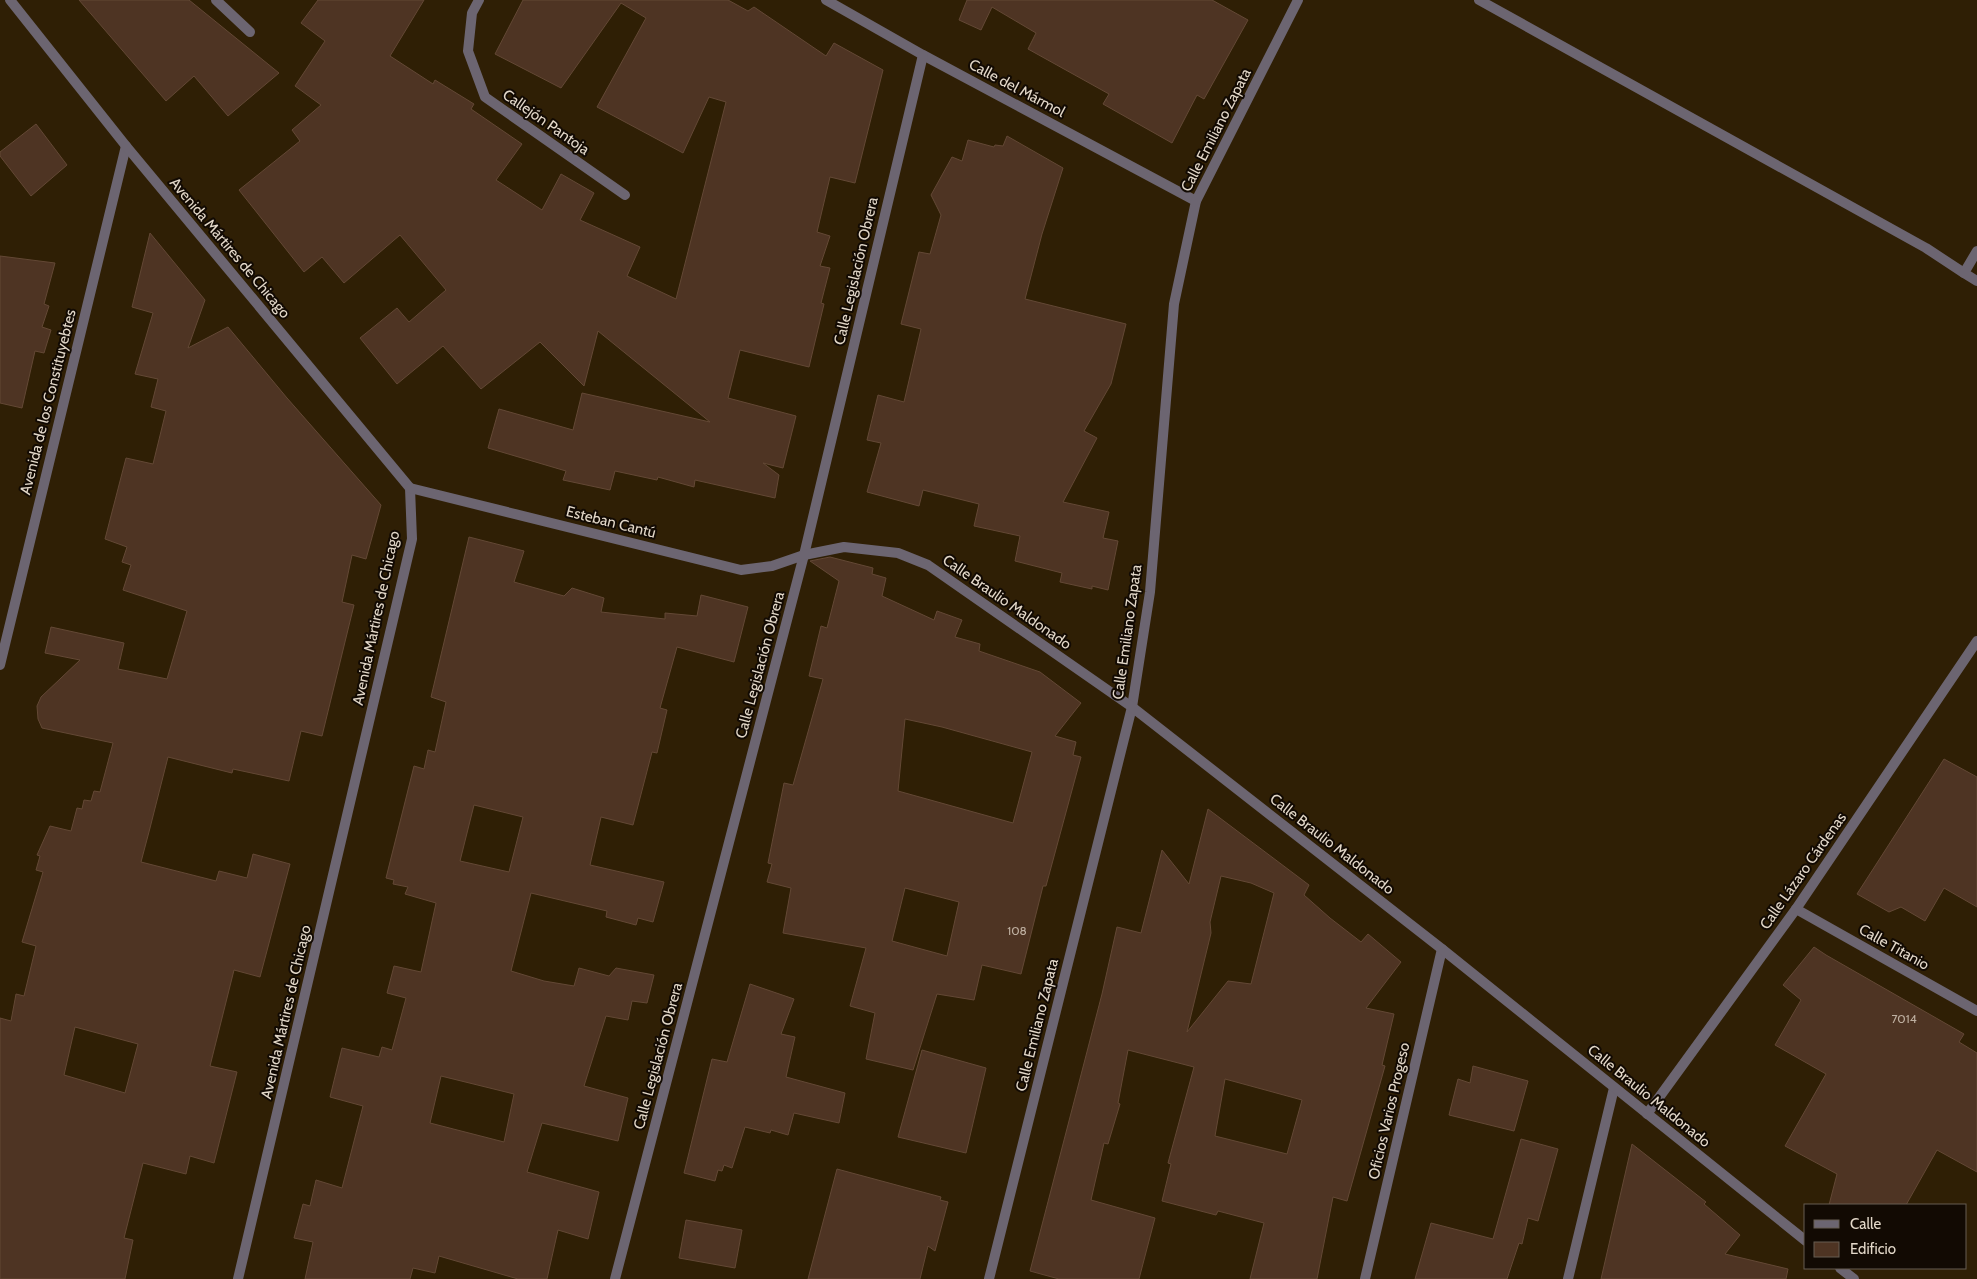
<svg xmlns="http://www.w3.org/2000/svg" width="1977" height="1279" font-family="Cabin,sans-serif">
<rect width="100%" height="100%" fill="#2f1f05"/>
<!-- building -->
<g fill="#4e3423" stroke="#634835" fill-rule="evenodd">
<path d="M79,0h110l90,73 -51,43 -34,-40 -28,25z"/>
<path d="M318,0h106l-34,56 43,28 2,-4 39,24 -3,5 51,35 -26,36 46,30 19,-36 33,19 -14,27 60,27 -13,29 49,23 50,-197 -17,-5 -26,56 -86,-46 49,-89 -25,-15 -60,85 -66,-34 28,-54h205l20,11 6,-4 72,49 8,-13 49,27 -28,113 -25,-6 -13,55 13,4 -10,30 10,2 -9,35 3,1 -15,63 -69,-17 -12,48 68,18 -13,52 -20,-5 16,12 -4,23 -80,-18 -1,7 -36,-10 -1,3 -42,-9 -5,19 -47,-10 3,-9 -78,-23 11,-39 74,21 9,-37 128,29 -112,-91 -14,55 -44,-44 -59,47 -38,-43 -46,38 -37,-46 37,-30 12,14 37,-32 -46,-55 -56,48 -22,-26 -18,15 -65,-82 61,-49 -8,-11 29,-25 -26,-19 30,-45 -24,-18z"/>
<path d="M967,0h245l36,20 -44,79 -7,-4 -25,48 -69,-39 6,-10 -81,-45 8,-16 -44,-26 -11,23 -22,-10z"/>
<path d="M36,124l31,41 -36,31 -31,-40v-4z"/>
<path d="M1007,136l56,32 -21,66 -17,65 101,25 -15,60 -27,47 13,7 -34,64 46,10 -6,26 15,3 -10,49 -16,-4v3l-32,-7 2,-9 -47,-12 5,-25 -46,-10 5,-22 -56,-14 -4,16 -52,-14 14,-49 -14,-3 11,-45 26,7 17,-73 -20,-5 18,-72 11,2 11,-39 -10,-20 21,-38 10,4 6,-21 26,7 1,-2 8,1z"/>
<path d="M150,233l55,67 -17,48 40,-21 59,71 94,107 -15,54 -14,-4 -10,47 12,3 -32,131 -21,-5 -12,50 -56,-12 -1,4 -64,-16 -18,71 -9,34 75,19 3,-10 28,7 6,-24 37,10 -30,113 -26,-7 -24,96 27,6 -23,91 -24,-7 -4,18 -43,-11 -19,75 9,2 -8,39h-125v-261l11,3 5,-27 8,2 12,-50 -14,-4 21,-70 -7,-2 4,-14 -3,-1 13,-29 21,5 6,-23 5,1 2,-9 7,1 3,-10 6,1 13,-49 -71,-15 -4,-9 -1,-13 4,-9 39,-37 -35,-7 6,-26 73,16 -6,26 49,10 20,-68 -64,-21 8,-25 -9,-3 5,-15 -22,-8 21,-81 27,6 13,-53 -15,-4 7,-28 -23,-5 18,-61 -21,-6zM75,1027l63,17 -13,49 -61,-18z"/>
<path d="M0,256l55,7 -11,41 5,2 -7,21 9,3 -7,23 -9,-2 -13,57 -22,-5z"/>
<path d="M469,537l55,14 -10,31 50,14 8,-8 32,10 -3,14 64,7v-6l32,3 4,-21 47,12 -14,55 -57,-15 -17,61 7,2 -10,43 -5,-1 -19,73 -32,-8 -11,48 74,17 -11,40 -15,-4 -2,7 -30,-8 1,-6 -76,-18 -20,78 33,10 30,5 5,-18 30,8 7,-8 38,7 -7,28 -15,-2 -4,19 -22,-4 -22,70 44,12 -10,43 -76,-18 -15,49 72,20 -11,47 -30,-9 -11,49h-29l-79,-23 -4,17 -22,-5 -3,11h-105l8,-37 -19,-4 9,-34 7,2 6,-26 26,8 21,-82 -33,-9 12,-49 37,9 3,-10 10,3 14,-52 -19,-5 7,-27 27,6 15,-69 -31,-9 3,-7 -15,-3 1,-4 -8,-2 28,-112 10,3 4,-19 7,2 11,-50 -15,-5zM474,805l49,12 -14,55 -49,-11zM441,1076l73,18 -10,48 -74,-19z"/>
<path d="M830,557l43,11 -1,6 14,4 -4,18 52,24 3,-9 25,9 -7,17 25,7 -1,7 61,21 41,31 -26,33 21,6 -3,13 8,2 -35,129h-3l-22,88 -39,-9 -8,35 -37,-6 -24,76 -47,-11 9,-46 -25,-7 16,-58 -83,-15 8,-45 -24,-6 5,-18 -4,-1 16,-80 9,2 30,-106 -14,-3 12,-50 6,2 12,-47 -29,-20zM905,719l37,8 90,25 -19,71 -115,-32zM905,888l54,14 -12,54 -55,-15z"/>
<path d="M1944,759l33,18v130l-33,-19 -19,33 -24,-14 -12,5 -32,-18z"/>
<path d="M1208,809l101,76 -5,10 26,23 31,24 7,-8 33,28 -35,46 28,6 -12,51 3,1 -38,135 -14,-4 -16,82h-67l14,-56 -46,-12 -2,4 -54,-14 9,-37 -3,-1 26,-96 -66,-17 -10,53 2,1 -12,40 -4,-1 -13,57 64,18 -16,61h-80l-29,-8 72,-277 15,-67 24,6 21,-83 27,34zM1221,876l30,7 23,10 -23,91 -23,-3 -41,51 24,-99 -1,-11zM1225,1079l77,21 -15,54 -72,-18z"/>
<path d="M1814,947l12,8 138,79 -5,8 18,11v119l-40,-22 -31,55h-77l8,-31 -52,-28 41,-72 -51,-29 26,-45 -18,-15z"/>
<path d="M750,984l44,15 -13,35 14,3 -9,40 59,16 -6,30 -45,-10 -6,22 -17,-5 -1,3 -25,-6 -13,41 -8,-3 -2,6 -4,-1 -3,11 -31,-8 28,-114 15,3z"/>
<path d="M922,1050l64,18 -20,85 -68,-16z"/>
<path d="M1473,1066l55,15 -14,50 -65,-16 9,-36 12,4z"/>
<path d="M1521,1139l37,10 -20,72 -10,-3 -6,26 -3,-1 -12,36h-92l16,-56 62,16z"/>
<path d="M1632,1144l74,58 -2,2 36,31 -15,19 63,15 -2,10h-185z"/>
<path d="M837,1169l104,28 -1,3 8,2 -13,49 -7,-5 -8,33h-112z"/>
<path d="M686,1220l56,10 -7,38 -56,-10z"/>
</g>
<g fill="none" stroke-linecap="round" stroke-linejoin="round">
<!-- service -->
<path stroke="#6c6571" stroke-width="10" d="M1479,0l447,248 38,25"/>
<!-- minor -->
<g stroke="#6c6571" stroke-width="10">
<path d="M216,0l34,32"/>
<path d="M479,0l-7,13 -4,38 17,46 140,98"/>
<path d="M826,0l97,55 273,146"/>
<path d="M1977,251l-13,22 13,8"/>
<path d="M0,665l126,-519"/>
<path d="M1796,909l181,102"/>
<path d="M1647,1114l149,-205 181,-268"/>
<path d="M615,1279l189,-724 119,-500"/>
<path d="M989,1279l143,-572 18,-115 24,-288 22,-103 102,-201"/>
<path d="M1365,1279l77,-330"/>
<path d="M1568,1279l46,-191"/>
</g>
<!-- tertiary -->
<g stroke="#6c6571" stroke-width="10">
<path d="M10,0l116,146 284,342 2,51 -174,740"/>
<path d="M410,488l331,82 31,-4 32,-11 40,-8 54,6 30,12 204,142 310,242 364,292"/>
<path d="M1840,1268l14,11"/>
</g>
</g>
<g text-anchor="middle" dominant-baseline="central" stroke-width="4" stroke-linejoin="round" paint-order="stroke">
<!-- number labels -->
<g font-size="12" fill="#beafa0">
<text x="1017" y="930">108</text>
<text x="1904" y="1018">7014</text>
</g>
<!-- street labels -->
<g font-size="15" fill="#e3d8c9" stroke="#120a03">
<text transform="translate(1017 88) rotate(28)">Calle del Mármol</text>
<text transform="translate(546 122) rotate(35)">Callejón Pantoja</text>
<text transform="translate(1216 130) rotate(-63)">Calle Emiliano Zapata</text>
<text transform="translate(230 248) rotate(50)">Avenida Mártires de Chicago</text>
<text transform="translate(856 271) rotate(-77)">Calle Legislación Obrera</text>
<text transform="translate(48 402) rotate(-76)">Avenida de los Constituyebtes</text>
<text transform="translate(611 522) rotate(14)">Esteban Cantú</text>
<text transform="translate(1007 602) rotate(35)">Calle Braulio Maldonado</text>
<text transform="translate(376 618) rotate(-78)">Avenida Mártires de Chicago</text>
<text transform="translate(1127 632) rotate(-82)">Calle Emiliano Zapata</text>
<text transform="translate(760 665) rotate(-75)">Calle Legislación Obrera</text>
<text transform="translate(1332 844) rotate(38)">Calle Braulio Maldonado</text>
<text transform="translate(1803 871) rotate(-55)">Calle Lázaro Cárdenas</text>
<text transform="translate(1894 947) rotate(29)">Calle Titanio</text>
<text transform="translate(286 1012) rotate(-77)">Avenida Mártires de Chicago</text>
<text transform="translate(1037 1025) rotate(-76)">Calle Emiliano Zapata</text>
<text transform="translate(658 1056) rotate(-75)">Calle Legislación Obrera</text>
<text transform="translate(1649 1096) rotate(39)">Calle Braulio Maldonado</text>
<text transform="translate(1389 1111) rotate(-77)">Oficios Varios Progeso</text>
</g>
</g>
<!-- legend -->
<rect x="1804" y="1204" width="162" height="65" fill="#120a03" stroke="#665c52"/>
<rect x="1814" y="1220" width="25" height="8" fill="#6c6571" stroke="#665c52"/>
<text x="1850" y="1229" font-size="15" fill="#e3d8c9">Calle</text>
<rect x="1814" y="1242" width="25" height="15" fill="#4e3423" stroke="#665c52"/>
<text x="1850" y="1254" font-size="15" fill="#e3d8c9">Edificio</text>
</svg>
